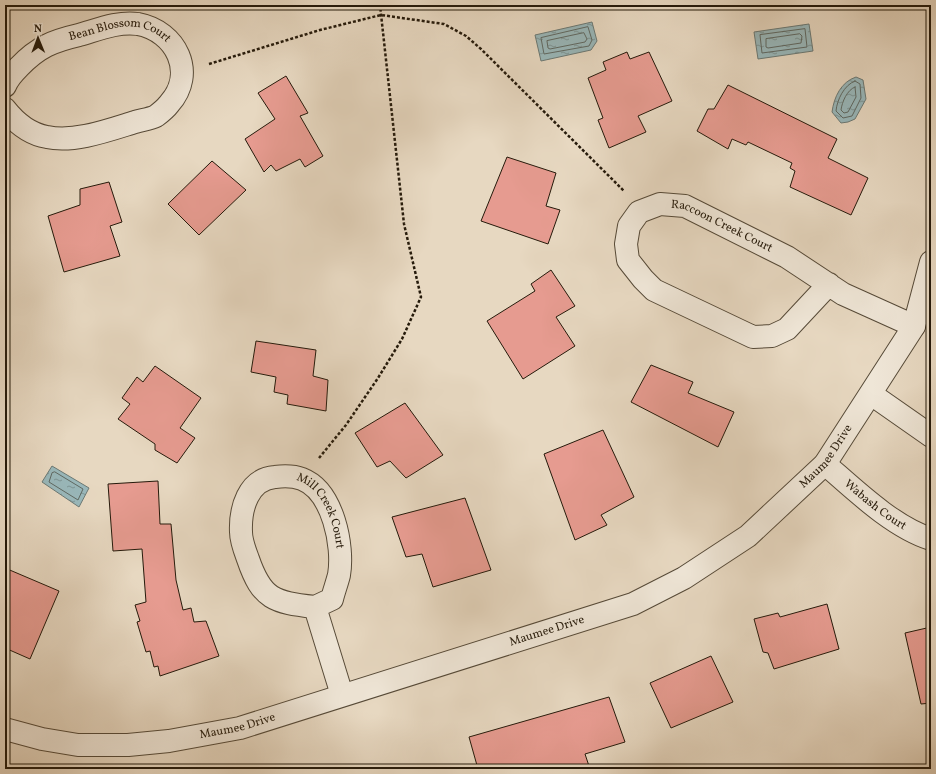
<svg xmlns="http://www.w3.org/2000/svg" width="936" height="774" font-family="Vollkorn,serif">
<defs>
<pattern id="water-ripples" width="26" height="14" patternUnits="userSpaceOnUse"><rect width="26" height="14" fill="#99b8bb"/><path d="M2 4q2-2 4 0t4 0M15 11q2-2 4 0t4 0" fill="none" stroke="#7d9596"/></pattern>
</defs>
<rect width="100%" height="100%" fill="#e7d8c1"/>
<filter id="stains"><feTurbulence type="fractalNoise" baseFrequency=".005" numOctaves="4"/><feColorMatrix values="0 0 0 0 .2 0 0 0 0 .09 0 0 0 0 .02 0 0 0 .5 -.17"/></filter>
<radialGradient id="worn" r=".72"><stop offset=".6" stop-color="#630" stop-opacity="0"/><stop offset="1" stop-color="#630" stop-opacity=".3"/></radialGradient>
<!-- water -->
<g fill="url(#water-ripples)" stroke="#6b7975">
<path d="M592,22l5,19 -6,9 -50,11 -6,-26z"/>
<path d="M809,24l4,27 -55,8 -4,-27z"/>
<path d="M856,77l7,3 3,19 -11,20 -7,3 -7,1 -9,-11c2,-15 9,-30 24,-35z"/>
<path d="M52,466l37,22 -10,19 -37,-25z"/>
</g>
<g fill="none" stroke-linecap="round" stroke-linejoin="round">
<!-- shore -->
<g stroke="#5f6963" stroke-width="1">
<path d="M588,27l4,13 -3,6 -45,8 -3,-16z"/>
<path d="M805,29l2,18 -45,6 -2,-18z"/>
<path d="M584,33l3,6 -2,3 -35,7 -2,-1 -1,-7z"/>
<path d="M800,34l2,2 -1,7 -33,5 -2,-1v-8z"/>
<path d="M855,81l5,3 1,14 -9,18 -9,2 -7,-7c1,-11 8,-26 19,-30z"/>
<path d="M855,87l1,10 -8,15 -4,1 -3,-3c1,-8 6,-20 14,-23z"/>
<path d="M55,472l28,17 -5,11 -29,-18 3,-9z"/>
</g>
</g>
<!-- building -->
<g fill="#e69b90" stroke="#251a0b">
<path d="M627,52l3,7 19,-7 23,49 -34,15 8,16 -37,16 -11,-28 5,-2 -15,-40 18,-8 -3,-8z"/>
<path d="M286,76l22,37 -8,3 23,40 -18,11 -5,-8 -24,12 -5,-6 -7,7 -19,-33 30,-20 -17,-26z"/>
<path d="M728,85l109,54 -9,19 40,20 -17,37 -61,-28 5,-16 -5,-3 2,-5 -44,-21 -2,3 -14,-6 -4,10 -31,-18 11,-22h6z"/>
<path d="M507,157l49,16 -10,33 14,4 -12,34 -67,-23z"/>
<path d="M212,161l34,29 -47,45 -31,-31z"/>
<path d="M109,182l13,40 -12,4 10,30 -56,16 -16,-56 32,-11v-16z"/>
<path d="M551,270l24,36 -19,11 19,29 -52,33 -36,-58 48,-30 -4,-7z"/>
<path d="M256,341l60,9 -3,26 15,4 -2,31 -39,-7 1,-9 -14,-3 2,-15 -25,-5z"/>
<path d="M651,365l42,17 -5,11 46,19 -16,35 -87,-45z"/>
<path d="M155,366l46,32 -21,30 15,10 -18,25 -22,-13v-6l-37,-25 12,-15 -8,-6 15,-21 6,5z"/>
<path d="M405,403l38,52 -37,23 -16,-17 -13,6 -22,-34z"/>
<path d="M603,430l31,67 -33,18 6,10 -32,15 -31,-86z"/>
<path d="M158,481l2,43h11l5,56 7,30 8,-2 3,14 12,-1 13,35 -59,20 -2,-10 -4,1 -4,-16 -4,1 -9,-30 3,-1 -5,-16 11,-3 -4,-53 -29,2 -5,-67z"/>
<path d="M465,498l26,72 -58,17 -11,-33 -16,3 -14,-40z"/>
<path d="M5,568l54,23 -29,68 -25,-11z"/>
<path d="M827,604l12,45 -65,20 -6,-16 -5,-1 -9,-33 24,-6 2,4z"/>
<path d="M931,627v76l-10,1 -16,-71z"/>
<path d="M711,656l22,46 -62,26 -21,-45z"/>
<path d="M609,697l16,45 -40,12 5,15h-112l-9,-32z"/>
</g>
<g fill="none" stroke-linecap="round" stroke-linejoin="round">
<defs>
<g id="street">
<path id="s1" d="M5,86c3,-8 8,-13 14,-19 19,-20 34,-26 60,-32 18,-5 39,-14 59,-11 38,7 59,49 31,80 -3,4 -9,9 -13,12 -6,3 -15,4 -21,6 -26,8 -61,21 -88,15 -18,-3 -31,-14 -42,-28"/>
<path id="s2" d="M829,284l-42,45 -15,7 -19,1 -99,-47 -11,-11 -15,-19 -2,-16 3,-18 10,-14 21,-8 25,2 102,51 56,37 71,32"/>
<path d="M871,394l60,42"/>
<path id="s3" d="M825,464c30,26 68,63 106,75"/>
<path id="s4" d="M315,607c-41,-5 -53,-7 -67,-48 -3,-8 -7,-18 -7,-27 -1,-23 7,-53 34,-55 8,-1 19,-1 27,2 31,12 42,67 37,96 -2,8 -5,16 -7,24l-17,8 27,88"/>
<path id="s5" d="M5,729l37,10 36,6h50l41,-4 71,-13 393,-124 51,-26 64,-42 77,-72 89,-138 17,-64"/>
</g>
</defs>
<!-- street casing -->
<use href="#street" stroke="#564a38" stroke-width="24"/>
<!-- path -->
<g stroke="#251a0b" stroke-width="2.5" stroke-dasharray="3 2" stroke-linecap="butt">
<path d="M209,64l111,-34 61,-15 63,9 22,12 15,13 143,142"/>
<path d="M319,458l27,-33 32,-47 24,-39 19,-42 -17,-73 -24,-219"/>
</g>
<!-- street -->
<use href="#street" stroke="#efe6d7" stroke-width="22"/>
</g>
<g text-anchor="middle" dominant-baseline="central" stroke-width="3.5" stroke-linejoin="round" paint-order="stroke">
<!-- street labels -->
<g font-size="12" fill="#251a0b" stroke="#efe6d7">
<text stroke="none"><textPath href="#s1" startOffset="136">Bean Blossom Court</textPath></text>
<text stroke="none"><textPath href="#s2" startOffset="387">Raccoon Creek Court</textPath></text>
<text stroke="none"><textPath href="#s5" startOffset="896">Maumee Drive</textPath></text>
<text stroke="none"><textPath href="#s3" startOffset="65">Wabash Court</textPath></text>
<text stroke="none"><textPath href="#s4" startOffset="256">Mill Creek Court</textPath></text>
<text stroke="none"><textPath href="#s5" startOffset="560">Maumee Drive</textPath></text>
<text stroke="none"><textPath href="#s5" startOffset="236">Maumee Drive</textPath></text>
</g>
</g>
<!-- margin -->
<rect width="936" height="774" fill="none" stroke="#e7d8c1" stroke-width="20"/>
<rect x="6" y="6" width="924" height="762" fill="none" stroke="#251a0b" stroke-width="2"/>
<rect x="10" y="10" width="916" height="754" fill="none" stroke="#251a0b"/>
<!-- north arrow -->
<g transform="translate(38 38) rotate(359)" stroke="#efe6d7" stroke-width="3" paint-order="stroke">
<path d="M0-3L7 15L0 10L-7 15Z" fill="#251a0b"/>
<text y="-6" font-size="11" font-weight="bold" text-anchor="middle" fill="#251a0b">N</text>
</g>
<rect width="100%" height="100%" filter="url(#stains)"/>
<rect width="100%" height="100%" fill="url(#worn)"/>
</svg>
